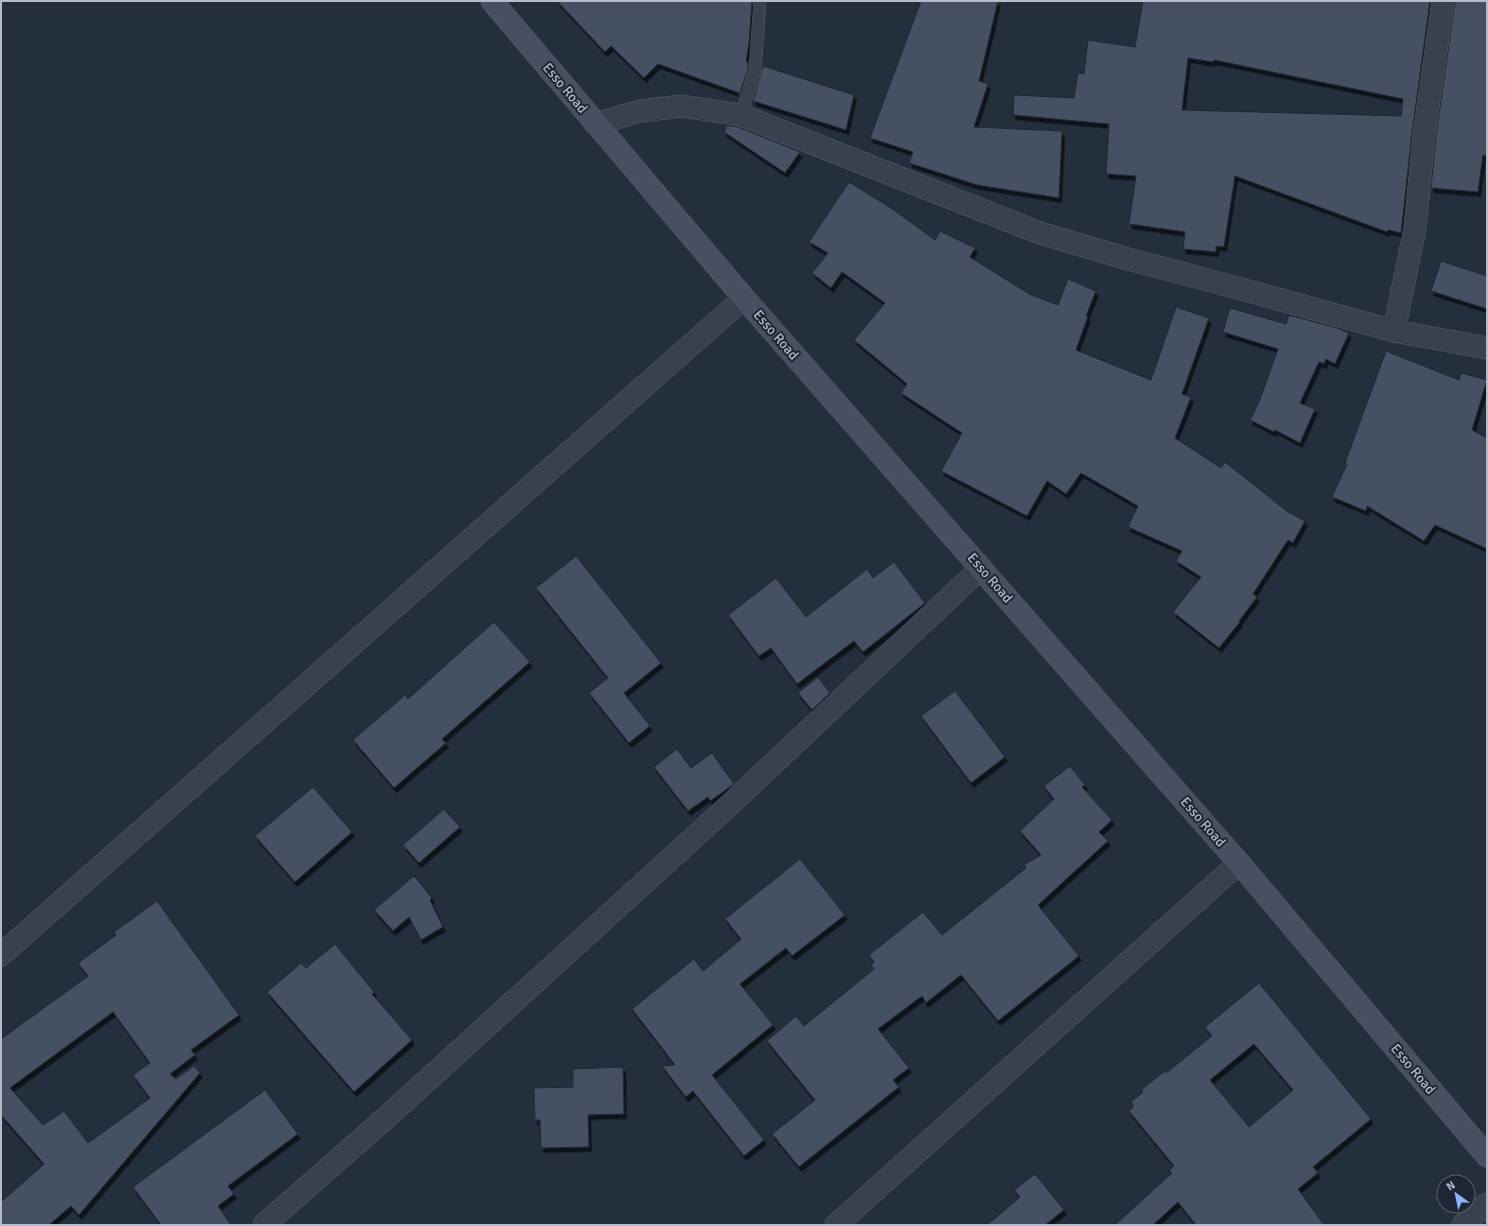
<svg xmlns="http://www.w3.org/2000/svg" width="1488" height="1226" font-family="Signika,sans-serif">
<defs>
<filter id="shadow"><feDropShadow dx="2.5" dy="4.5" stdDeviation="0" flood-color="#0009"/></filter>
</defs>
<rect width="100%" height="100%" fill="#242f3e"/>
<!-- building -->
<g fill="#455162" stroke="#1f2835" fill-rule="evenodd" filter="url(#shadow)">
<path d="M557,1h195l-3,42 -3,18 2,1v7l-9,27h-1l1,-3 -81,-29 -14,14 -33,-32 -6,6z"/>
<path d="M921,1h77l-19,80 9,3 -14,43 88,4 -3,67 -82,-13 -68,-22 4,-11 -43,-14z"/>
<path d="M1143,1h287l-18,132 -11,100 -13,-3 -1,2 -152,-56 -11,71 -8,-1v6l-33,-3 2,-17 -56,-8 7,-48 -30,-2 3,-50 -96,-9 1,-20 60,3 4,-25 6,1 4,-34 47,7zM1188,58l25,4 1,-2 189,39 -2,17 -219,-6z"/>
<path d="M1455,1h32v155l-4,-1 -5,37 -47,-4 5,-52z"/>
<path d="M763,66l91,29 -8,35 -93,-29z"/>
<path d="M727,125l11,2 62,25 -15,21 -61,-41z"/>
<path d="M849,182l45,28 41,30 5,-9 35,17 -5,9 61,38 27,10 10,-26 28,12 -10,25h2l-12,34 75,30 25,-73 33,11 -27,76 9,3 -16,41 46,30 4,-6 63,50 17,9 -12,22 -5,-3 -35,54 4,3 -18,24 1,1 -21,26 -46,-36 28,-35 -25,-16 6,-10 -54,-24 10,-21 -57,-33 -15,21 -19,-13 -20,35 -86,-45 21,-38 -61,-40 6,-9 -53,-44 31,-37 -43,-31 -11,16 -19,-15 16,-20 -19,-11z"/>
<path d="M1441,261l46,15v33l-56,-18z"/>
<path d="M1230,308l56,16 3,-9 48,13 12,5 -14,31 -9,-5 -2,5 -5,-2 -19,41 15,6 -15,34 -25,-13 -1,2 -24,-12 9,-18 19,-53 -55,-17z"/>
<path d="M1386,351l73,29 2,-7 26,7 -15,50 15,8v111l-52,-24 -11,16 -57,-35 -1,5 -34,-14 15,-33 -2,-1z"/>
<path d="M576,556l85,107 -37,30 26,33 -21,17 -40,-50 19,-15 -72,-90z"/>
<path d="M894,562l31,41 -62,49 -9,-11 -57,43 -26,-36 -12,8 -31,-41 48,-37 30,39 61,-48 6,9z"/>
<path d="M494,622l36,40 -88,77 4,4 -52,45 -41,-48 52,-45 3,4z"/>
<path d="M818,677l12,16 -18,17 -14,-17z"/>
<path d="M955,691l50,66 -34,26 -50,-67z"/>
<path d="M677,749l14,19 21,-15 22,31 -24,17 -2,-4 -20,14 -34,-44z"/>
<path d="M1070,766l15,19 -3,2 30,33 -13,12 9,9 -70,64 41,51 -81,65 -37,-46 -35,28 -4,-7 -44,33 31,39 -16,12 6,7 -100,80 -27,-33 43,-34 -48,-59 29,-25 8,10 70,-57 -3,-4 3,-3 -5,-7 54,-43 19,23 84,-67 -2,-3 17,-10 -21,-24 34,-32 -10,-13z"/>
<path d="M313,787l39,45 -57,50 -40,-46z"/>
<path d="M444,809l16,18 -41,36 -16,-18z"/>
<path d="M800,859l45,56 -53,41 -6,-8 -46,36 33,41 -61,50 52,65 -20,16 -51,-65 -7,6 -24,-31 13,-1 -43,-56 62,-50 9,12 38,-32 -16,-20z"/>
<path d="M414,876l18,22 -2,2 13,27 -22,13 -12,-23 -16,14 -19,-21z"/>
<path d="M157,901l82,114 -48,35 4,5 -25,19 6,5 18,-13 6,7 -121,142 -8,-9 -22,19h-48v-23l43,-38 -43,-49v-76l87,-63 -10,-13 38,-28 -2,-3zM113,1012l37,51 -17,12 17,23 -62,45 -24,-32 -21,14 -33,-37z"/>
<path d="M335,944l39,48 -2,2 40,46 -58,52 -87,-100 34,-29 5,5z"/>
<path d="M1259,983l112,136 -58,48 5,6 -20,16 26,36h-128l-18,-23 -25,23h-38l57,-52 -3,-3 5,-4 -45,-55 5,-5 -3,-4 12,-10 -2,-2 24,-19 1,2 46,-37 -7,-9zM1254,1044l39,46 -44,37 -39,-47z"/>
<path d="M623,1067l1,47 -36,1 1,32 -48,1 -1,-28h-5l-1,-32 39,-1v-18z"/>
<path d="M265,1090l33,44 -70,52 6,8 -16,12 13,19h-70l-28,-38z"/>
<path d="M1035,1174l29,36 -19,15h-58l33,-28 -6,-7z"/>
</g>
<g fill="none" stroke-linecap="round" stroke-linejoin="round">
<defs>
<path id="lane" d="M741,115l14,-45 5,-69"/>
<g id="street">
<path d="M595,124l45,-13 42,-5 59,9 299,118 88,26 117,31 149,41 93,17"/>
<path d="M1394,331l21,-103 9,-93 19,-134"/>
<path d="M1,955l743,-657"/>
<path d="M264,1225l124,-109 336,-306 257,-242"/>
<path d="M836,1225l403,-362"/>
<path d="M1463,1225l24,-21"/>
</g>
<path id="secondary" d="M492,1l252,297 495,565 248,293"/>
</defs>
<!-- lane casing -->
<use href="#lane" stroke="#565f6c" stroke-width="13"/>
<!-- street casing -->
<use href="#street" stroke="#565f6c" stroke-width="23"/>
<!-- secondary casing -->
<use href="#secondary" stroke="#565f6c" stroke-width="23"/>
<!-- lane -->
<use href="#lane" stroke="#38414e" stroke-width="12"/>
<!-- street -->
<use href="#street" stroke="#38414e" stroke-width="22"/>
<!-- secondary -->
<use href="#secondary" stroke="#465061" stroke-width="22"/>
</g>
<g text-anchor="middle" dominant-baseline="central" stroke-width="4" stroke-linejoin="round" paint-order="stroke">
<!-- street labels -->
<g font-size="14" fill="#b4bcc9" stroke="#1d2633">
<text transform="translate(565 88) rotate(50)">Esso Road</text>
<text transform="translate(776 335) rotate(49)">Esso Road</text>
<text transform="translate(990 578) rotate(49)">Esso Road</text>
<text transform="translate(1203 822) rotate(49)">Esso Road</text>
<text transform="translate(1413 1069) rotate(50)">Esso Road</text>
</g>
</g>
<!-- border -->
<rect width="1488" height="1226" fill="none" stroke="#b4bcc9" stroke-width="4"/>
<!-- north arrow -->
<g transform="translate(1456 1194) rotate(327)"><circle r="19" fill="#1d2633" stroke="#59626f"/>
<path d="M0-3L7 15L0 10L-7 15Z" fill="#8ab4f8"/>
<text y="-6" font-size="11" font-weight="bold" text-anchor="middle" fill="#b4bcc9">N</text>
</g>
</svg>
